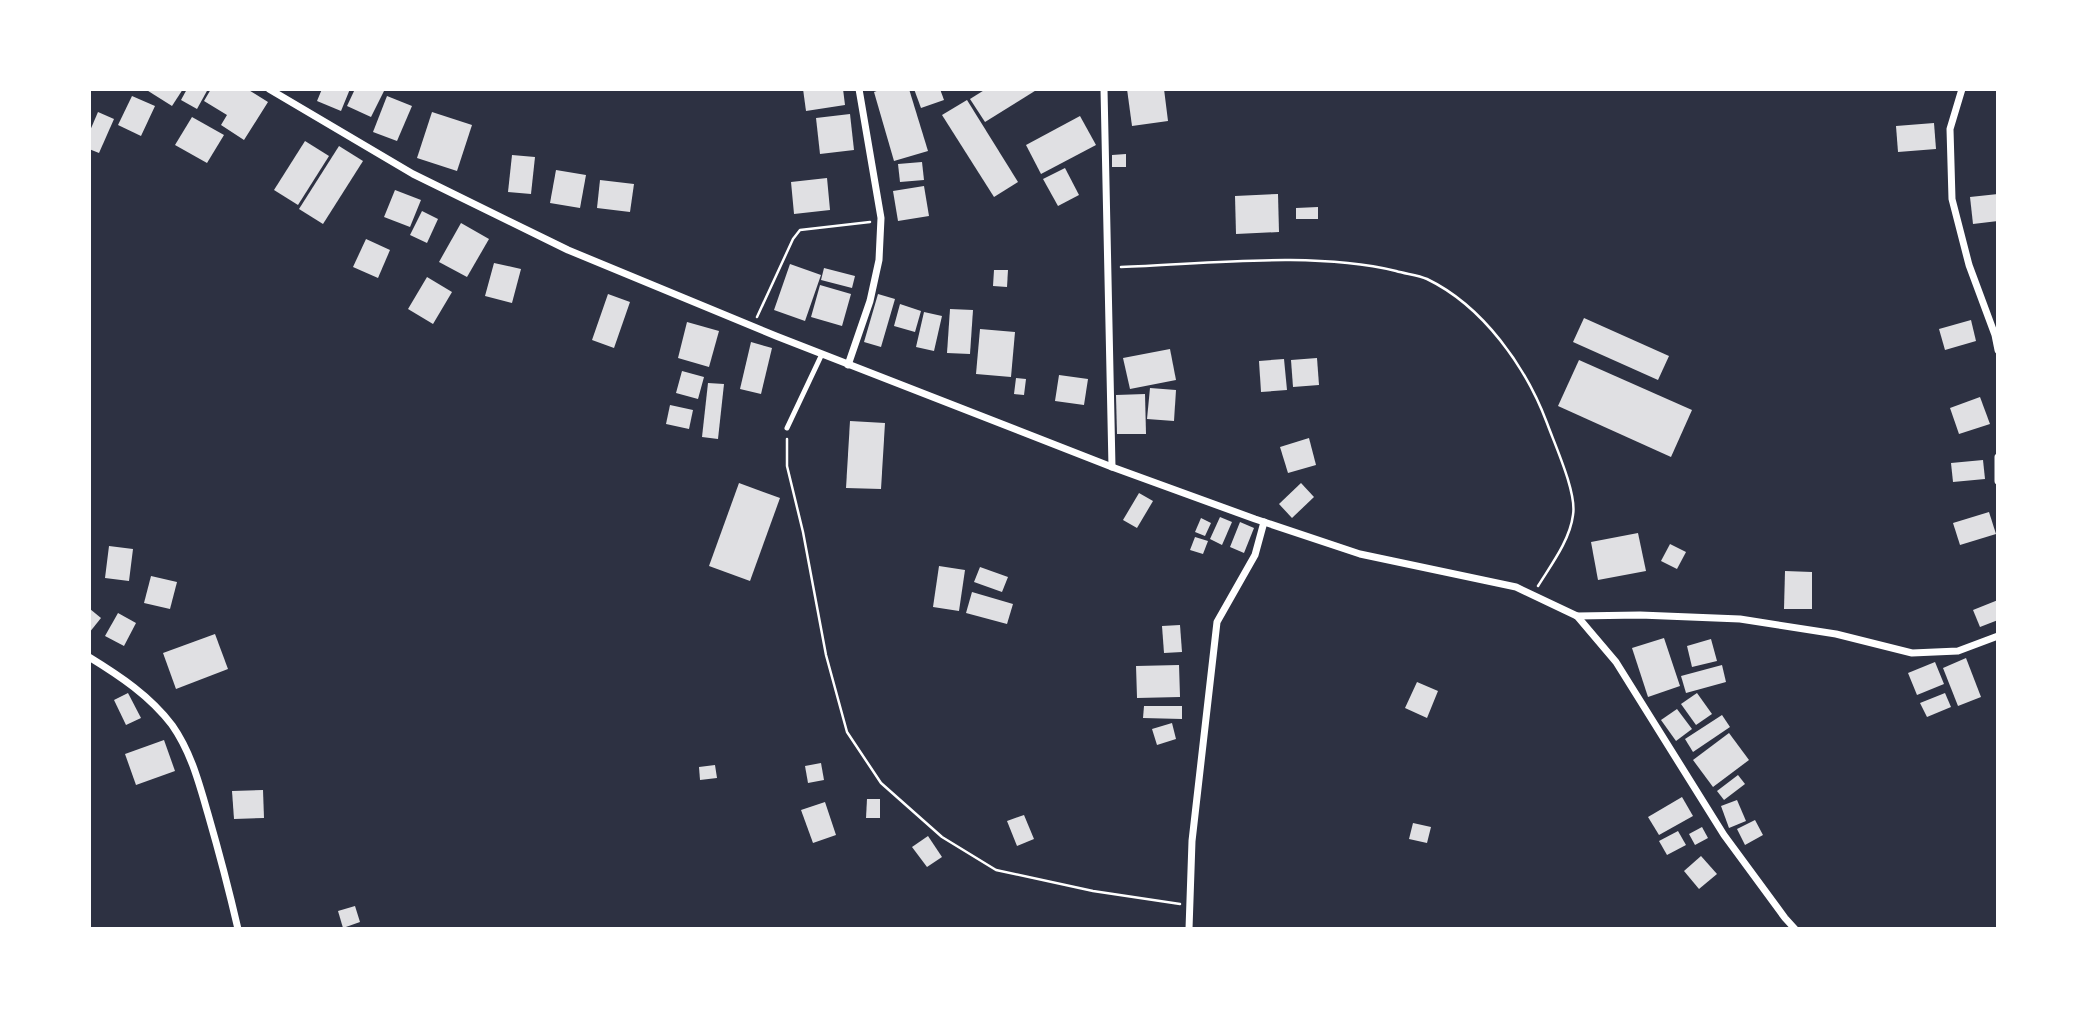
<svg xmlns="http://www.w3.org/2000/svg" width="2087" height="1018" font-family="Arial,sans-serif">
<rect width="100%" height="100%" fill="#2d3142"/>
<!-- building -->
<g fill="#e0e0e3">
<path d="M145,89h38l-11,17z"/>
<path d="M187,89h21l-11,20 -16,-9z"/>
<path d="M211,89h36l21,13 -24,38 -23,-15 6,-10 -23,-14z"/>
<path d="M322,89h28l-9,22 -24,-10z"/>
<path d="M355,89h30l-14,28 -24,-11z"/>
<path d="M803,89h40l2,16 -39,6z"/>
<path d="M882,89h27l19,62 -34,10 -20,-69z"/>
<path d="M914,89h26l4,11 -23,8z"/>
<path d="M986,89h52l-53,33 -15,-23z"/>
<path d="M1127,89h37l4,32 -36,5z"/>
<path d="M132,96l23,10 -14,30 -23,-11z"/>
<path d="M387,96l25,10 -15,35 -24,-9z"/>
<path d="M967,100l51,82 -24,15 -52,-82z"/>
<path d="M98,112l16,7 -15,34 -10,-4v-16z"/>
<path d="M432,112l40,13 -15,46 -40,-13z"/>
<path d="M850,114l4,36 -34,4 -4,-36z"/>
<path d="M1080,116l16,29 -55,29 -15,-29z"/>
<path d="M192,117l32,18 -17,28 -32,-18z"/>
<path d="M1934,123l2,26 -38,3 -2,-26z"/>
<path d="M305,141l24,15 -31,49 -24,-15z"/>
<path d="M339,146l24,15 -40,63 -24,-15z"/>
<path d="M1126,154v13h-14v-12z"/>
<path d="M512,155l23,2 -4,37 -23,-2z"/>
<path d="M922,162l2,18 -24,2 -2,-18z"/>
<path d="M1065,168l14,27 -21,11 -15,-27z"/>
<path d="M556,170l30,5 -6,33 -30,-5z"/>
<path d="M827,178l3,32 -36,4 -3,-32z"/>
<path d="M600,180l34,4 -4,28 -33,-4z"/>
<path d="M924,186l5,30 -31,5 -5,-30z"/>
<path d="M395,190l26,10 -11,27 -26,-10z"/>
<path d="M1278,194l1,38 -43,2 -1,-38z"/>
<path d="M1998,194v27l-25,3 -3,-27z"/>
<path d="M1318,207v12h-22v-11z"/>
<path d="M422,211l16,8 -11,24 -17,-8z"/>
<path d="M461,223l28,16 -22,38 -28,-15z"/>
<path d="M366,239l24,11 -12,28 -25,-11z"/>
<path d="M494,263l27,6 -9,34 -27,-7z"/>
<path d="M790,264l31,11 -16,46 -31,-11z"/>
<path d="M824,268l31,8 -3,12 -31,-8z"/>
<path d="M994,270h14l-1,17 -14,-1z"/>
<path d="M427,277l25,15 -19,32 -25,-15z"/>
<path d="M820,285l31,9 -9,32 -31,-9z"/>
<path d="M608,294l22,8 -16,46 -22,-8z"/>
<path d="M878,294l17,5 -14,48 -17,-5z"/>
<path d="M900,304l21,7 -6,21 -21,-6z"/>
<path d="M950,309l23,1 -3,44 -23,-1z"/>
<path d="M924,312l18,4 -8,35 -18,-4z"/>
<path d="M1584,318l85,38 -11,24 -85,-38z"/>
<path d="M1971,320l5,21 -31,9 -6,-21z"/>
<path d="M687,322l32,9 -10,36 -31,-9z"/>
<path d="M980,329l35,3 -4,45 -35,-3z"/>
<path d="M751,342l21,6 -11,46 -21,-5z"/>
<path d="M1170,349l6,31 -46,9 -7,-31z"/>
<path d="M1317,358l2,27 -26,2 -2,-27z"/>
<path d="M1284,359l3,31 -26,2 -2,-31z"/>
<path d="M1579,360l113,50 -21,47 -113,-51z"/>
<path d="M682,371l22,6 -6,22 -22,-6z"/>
<path d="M1059,375l29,4 -4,26 -29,-4z"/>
<path d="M1016,378l10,1 -2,16 -10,-1z"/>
<path d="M708,383l16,1 -6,55 -16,-2z"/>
<path d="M1150,388l26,2 -2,31 -27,-2z"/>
<path d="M1145,394l1,40h-29l-1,-39z"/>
<path d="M1980,397l10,27 -31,10 -9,-26z"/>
<path d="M670,405l23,5 -4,19 -23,-5z"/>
<path d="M850,421l35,2 -4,66 -35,-1z"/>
<path d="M1309,438l7,27 -28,8 -8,-26z"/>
<path d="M1983,460l2,19 -32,3 -2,-19z"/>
<path d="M739,483l41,15 -30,83 -41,-15z"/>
<path d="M1301,483l13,14 -22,21 -13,-14z"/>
<path d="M1139,493l14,8 -16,27 -14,-8z"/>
<path d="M1989,512l7,22 -36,11 -7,-22z"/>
<path d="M1220,517l12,5 -10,23 -12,-6z"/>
<path d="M1201,518l10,5 -6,13 -10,-4z"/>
<path d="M1240,522l14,6 -10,25 -14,-6z"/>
<path d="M1638,533l8,38 -48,9 -7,-38z"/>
<path d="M1195,537l13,4 -5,13 -13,-4z"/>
<path d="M1670,544l16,8 -9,17 -16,-8z"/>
<path d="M109,546l24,3 -4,32 -24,-3z"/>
<path d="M939,566l26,4 -6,41 -26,-4z"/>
<path d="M980,567l28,10 -6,15 -28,-10z"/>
<path d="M1785,571l27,1v37h-28z"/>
<path d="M151,576l26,6 -7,27 -26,-6z"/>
<path d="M972,592l41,12 -6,20 -41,-11z"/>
<path d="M1998,600v20l-18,7 -7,-17z"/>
<path d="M90,609l11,9 -12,15v-23z"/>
<path d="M118,613l18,10 -12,23 -19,-10z"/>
<path d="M1180,625l2,27 -18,1 -2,-27z"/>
<path d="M215,634l13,35 -52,20 -13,-36z"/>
<path d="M1664,638l16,48 -32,11 -16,-49z"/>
<path d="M1711,639l6,22 -25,6 -5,-21z"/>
<path d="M1966,658l15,39 -23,9 -15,-38z"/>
<path d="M1935,662l9,22 -27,11 -9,-22z"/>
<path d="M1179,665l1,32 -43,1 -1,-32z"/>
<path d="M1722,665l4,17 -40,11 -5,-17z"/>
<path d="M1417,682l21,9 -11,27 -22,-10z"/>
<path d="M128,693l13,25 -15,7 -12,-25z"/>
<path d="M1697,693l15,21 -16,11 -15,-21z"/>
<path d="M1945,693l6,14 -24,10 -7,-14z"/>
<path d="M1144,706h38v13l-39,-1z"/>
<path d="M1677,709l15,20 -16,12 -15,-21z"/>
<path d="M1722,715l8,12 -37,25 -8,-13z"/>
<path d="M1172,723l4,16 -19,6 -5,-16z"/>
<path d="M1729,733l20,27 -36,27 -20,-27z"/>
<path d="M164,740l11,31 -39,14 -11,-31z"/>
<path d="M821,763l3,17 -16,3 -3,-17z"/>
<path d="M715,765l2,13 -17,2 -1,-13z"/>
<path d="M1738,775l7,9 -21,16 -7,-9z"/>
<path d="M263,790l1,28 -30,1 -2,-28z"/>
<path d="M1682,797l11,19 -34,19 -11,-18z"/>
<path d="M867,799h13v19h-14z"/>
<path d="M1737,800l9,21 -17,7 -8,-22z"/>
<path d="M825,802l11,33 -23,8 -12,-33z"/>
<path d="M1024,815l10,24 -17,7 -10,-25z"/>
<path d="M1755,820l8,15 -18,10 -8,-16z"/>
<path d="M1413,823l18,4 -4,16 -18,-4z"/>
<path d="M1702,827l6,11 -13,7 -6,-11z"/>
<path d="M1678,831l8,14 -19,10 -8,-14z"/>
<path d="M928,836l14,21 -15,10 -15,-20z"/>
<path d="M1701,856l16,18 -18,15 -15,-18z"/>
<path d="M355,906l5,16 -17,6 -5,-17z"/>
</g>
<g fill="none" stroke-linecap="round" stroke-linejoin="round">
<!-- path -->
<g stroke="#fff" stroke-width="2.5">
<path d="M1121,267c87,-3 190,-16 275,4 10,3 22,4 31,8 56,27 99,88 120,144 8,22 30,70 26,92 -3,25 -22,50 -35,71"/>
<path d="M757,317l36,-78 7,-9 70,-8"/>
<path d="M787,439v27l16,66 23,123 21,77 34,51 61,54 54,33 97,21 87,13"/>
</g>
<!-- service -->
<path stroke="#fff" stroke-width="5" d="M787,428l35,-74"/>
<!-- minor -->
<g stroke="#fff" stroke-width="7">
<path d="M269,89l144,85 155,76 208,86 336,131 143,52 105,35 156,33 61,29 39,46 108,173 61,83 10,11"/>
<path d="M1104,89l8,378"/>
<path d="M1962,89l-12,40 2,70 17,66 26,70 3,15"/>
<path d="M848,365l22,-64 9,-41 2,-42 -22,-129"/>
<path d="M1998,457v24"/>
<path d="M1577,616l63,-1 100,4 96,15 76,19 46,-2 40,-15"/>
<path d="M89,657c31,19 61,39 83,68 19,27 27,58 36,89 11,38 21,76 30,115"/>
<path d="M1189,929l3,-88 25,-219 38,-67 9,-33"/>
</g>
</g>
<!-- border -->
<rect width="2087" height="1018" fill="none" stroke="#ffffff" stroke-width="182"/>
</svg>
